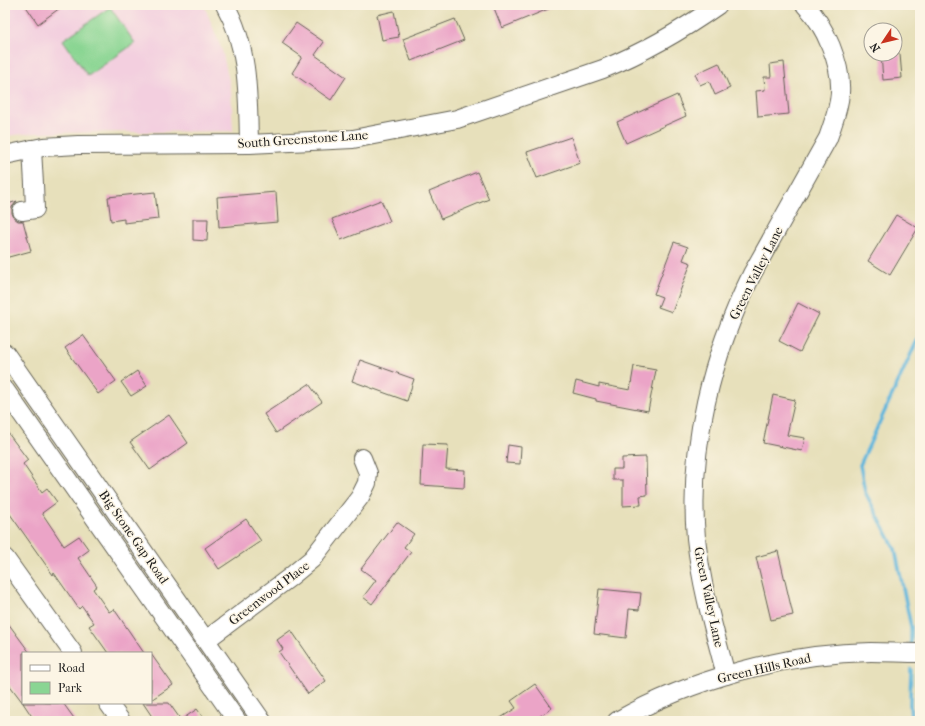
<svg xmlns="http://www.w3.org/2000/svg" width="925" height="726" font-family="'IM FELL French Canon',serif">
<rect width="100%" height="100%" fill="#fcf5e5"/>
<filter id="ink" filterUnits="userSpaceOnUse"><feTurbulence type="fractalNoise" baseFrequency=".025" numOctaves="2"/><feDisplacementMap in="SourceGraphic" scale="8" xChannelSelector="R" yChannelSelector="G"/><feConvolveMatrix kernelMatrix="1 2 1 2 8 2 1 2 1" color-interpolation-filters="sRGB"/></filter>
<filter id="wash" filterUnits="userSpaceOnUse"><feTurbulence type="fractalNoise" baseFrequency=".012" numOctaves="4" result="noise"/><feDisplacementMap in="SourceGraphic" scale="16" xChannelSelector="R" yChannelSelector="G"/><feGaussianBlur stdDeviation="0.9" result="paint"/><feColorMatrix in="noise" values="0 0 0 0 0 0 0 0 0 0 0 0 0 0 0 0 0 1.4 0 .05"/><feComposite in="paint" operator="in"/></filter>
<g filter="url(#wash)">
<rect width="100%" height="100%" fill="#e7e0bb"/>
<!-- built -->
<path fill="#f3cfdf" d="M5,5h199l18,45 9,40 2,41 -198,2 -30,3z"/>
<!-- green -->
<path fill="#8ad593" stroke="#537858" d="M110,7l25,36 -47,33 -25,-36z"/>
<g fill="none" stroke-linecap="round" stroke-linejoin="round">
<!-- stream -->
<g stroke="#5fb6dc" stroke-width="3.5">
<path d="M911,643v-16l-16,-78 -30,-57 -5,-27 60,-131"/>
<path d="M911,669l-1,34 1,18"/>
</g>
</g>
<g id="blocks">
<!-- building -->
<g fill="#eba4c7">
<path d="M25,5h39l-26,19z"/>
<path d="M502,5h56l-56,23 -8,-20z"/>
<path d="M394,11l5,26 -17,3 -5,-25z"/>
<path d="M455,19l9,21 -53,21 -8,-22z"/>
<path d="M296,23l28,19 -9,13 31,22 -15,23 -39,-27 10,-16 -20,-14z"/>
<path d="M881,54h19l2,24 -19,2z"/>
<path d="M784,62l5,52 -31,3 -2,-26 9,-1 -1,-13h7l-1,-13z"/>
<path d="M719,63l11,25 -15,7 -6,-14 -9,4 -5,-11z"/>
<path d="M677,95l9,21 -60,27 -9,-21z"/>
<path d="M571,137l9,26 -43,15 -10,-26z"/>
<path d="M477,172l12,27 -48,20 -12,-27z"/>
<path d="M155,192l3,27 -34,4v-4l-13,2 -3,-24z"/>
<path d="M276,192l2,30 -59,5 -2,-30z"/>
<path d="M381,200l9,21 -49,19 -9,-21z"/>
<path d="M17,201l-5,6v6l2,5 4,3h5l8,30 -26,7v-53z"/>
<path d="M896,215l22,13 -28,47 -22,-14z"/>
<path d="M193,219h15l-1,22 -14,-1z"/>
<path d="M674,242l14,5 -5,13 8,3 -19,49 -14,-5 4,-10 -8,-3z"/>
<path d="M798,303l21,11 -19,38 -21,-11z"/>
<path d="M83,335l33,46 -18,13 -33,-46z"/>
<path d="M360,360l54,19 -7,22 -55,-20z"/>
<path d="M634,366l22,4 -8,41 -52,-10v-2l-23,-6 3,-12 23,6v-3l31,6z"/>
<path d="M137,371l10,15 -16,10 -10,-14z"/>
<path d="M309,384l13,18 -46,31 -12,-19z"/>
<path d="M773,395l22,5 -8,35 18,3 -3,13 -39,-8z"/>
<path d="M169,415l19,28 -38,27 -20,-28z"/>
<path d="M5,429l23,31 -5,4 19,28 5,-4 10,14 -15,11 22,33 15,-10 10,14 -11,8 19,28 -4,3 16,23 5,-3 30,44h-36l-19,-27 5,-3 -12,-17 -3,3 -25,-36 -1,2 -48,-68z"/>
<path d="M423,444l25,1 -2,24 19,1 -1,18 -43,-3z"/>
<path d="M508,445l13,2 -1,17 -14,-1z"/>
<path d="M646,457l1,38 -7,1 1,9 -18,1v-26h-10v-11h9v-11z"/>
<path d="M246,519l15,22 -42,28 -14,-21z"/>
<path d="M397,522l17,12 -10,13 7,5 -39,52 -9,-7 13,-17 -15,-11z"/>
<path d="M778,551l15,64 -22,5 -15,-63z"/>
<path d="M599,589l42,4 -2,17 -10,-1 -3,29 -32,-4z"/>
<path d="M5,619l25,34h-7v50l-18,-24z"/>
<path d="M291,630l35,51 -18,13 -29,-42 4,-3 -6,-9z"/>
<path d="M151,654l22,31 -22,15z"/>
<path d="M535,684l17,24 -19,13h-37l20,-13 -5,-7z"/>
<path d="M23,703h40l13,18h-41z"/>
<path d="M143,703h26l12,17 16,-11 9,12h-51z"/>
</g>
</g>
</g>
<g filter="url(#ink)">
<use href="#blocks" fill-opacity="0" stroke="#636154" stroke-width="1"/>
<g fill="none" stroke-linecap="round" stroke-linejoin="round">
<defs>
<g id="minor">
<path d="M225,5c24,42 23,92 24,139"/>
<path d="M5,155l38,-8 35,-2 171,-1 104,-5 104,-20 146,-50c42,-17 78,-38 115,-64"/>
<path d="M22,211l13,-2 -1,-25 -2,-35"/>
<path d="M5,353l257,368"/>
<path d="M5,390l232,331"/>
<path d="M5,558l68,95"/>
<path d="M206,640l83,-62 23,-19 48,-62 7,-14 1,-10 -6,-15"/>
<path d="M726,675c-12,-45 -25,-90 -30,-137 -8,-91 16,-183 56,-264l76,-136c5,-15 11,-29 12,-45 2,-28 -15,-68 -35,-88"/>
<path d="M108,703l13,18"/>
<path d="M617,721c74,-42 169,-68 254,-69 16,0 33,1 49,1"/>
</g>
</defs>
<!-- minor casing -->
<use href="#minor" stroke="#636154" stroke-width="20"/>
<!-- minor -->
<use href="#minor" stroke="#fff" stroke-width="18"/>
</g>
</g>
<g text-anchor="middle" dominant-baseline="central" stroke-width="3" stroke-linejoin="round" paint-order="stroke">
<!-- street labels -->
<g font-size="13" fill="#1c1c1c" stroke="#fcf5e5">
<text transform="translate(303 139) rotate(-4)">South Greenstone Lane</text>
<text transform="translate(756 273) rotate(-63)">Green Valley Lane</text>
<text transform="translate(134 537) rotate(55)">Big Stone Gap Road</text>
<text transform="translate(269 593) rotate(-37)">Greenwood Place</text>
<text transform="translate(709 597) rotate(78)">Green Valley Lane</text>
<text transform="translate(764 668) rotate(-13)">Green Hills Road</text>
</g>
</g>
<!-- margin -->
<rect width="925" height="726" fill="none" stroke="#fcf5e5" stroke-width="20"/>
<!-- legend -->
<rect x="22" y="652" width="130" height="52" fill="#fcf5e5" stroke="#a29e95"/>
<rect x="30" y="665" width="20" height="6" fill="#ffffff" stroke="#a29e95"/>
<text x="58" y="672" font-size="12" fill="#1c1c1c">Road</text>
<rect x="30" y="682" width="20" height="12" fill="#8ad593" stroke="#a29e95"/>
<text x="58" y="692" font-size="12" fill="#1c1c1c">Park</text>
<!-- north arrow -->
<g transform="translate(883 42) rotate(235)"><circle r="19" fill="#fcf5e5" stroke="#a29e95"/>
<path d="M0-3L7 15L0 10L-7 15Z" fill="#c8321e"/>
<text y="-6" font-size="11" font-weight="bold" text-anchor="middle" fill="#1c1c1c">N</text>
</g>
</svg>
